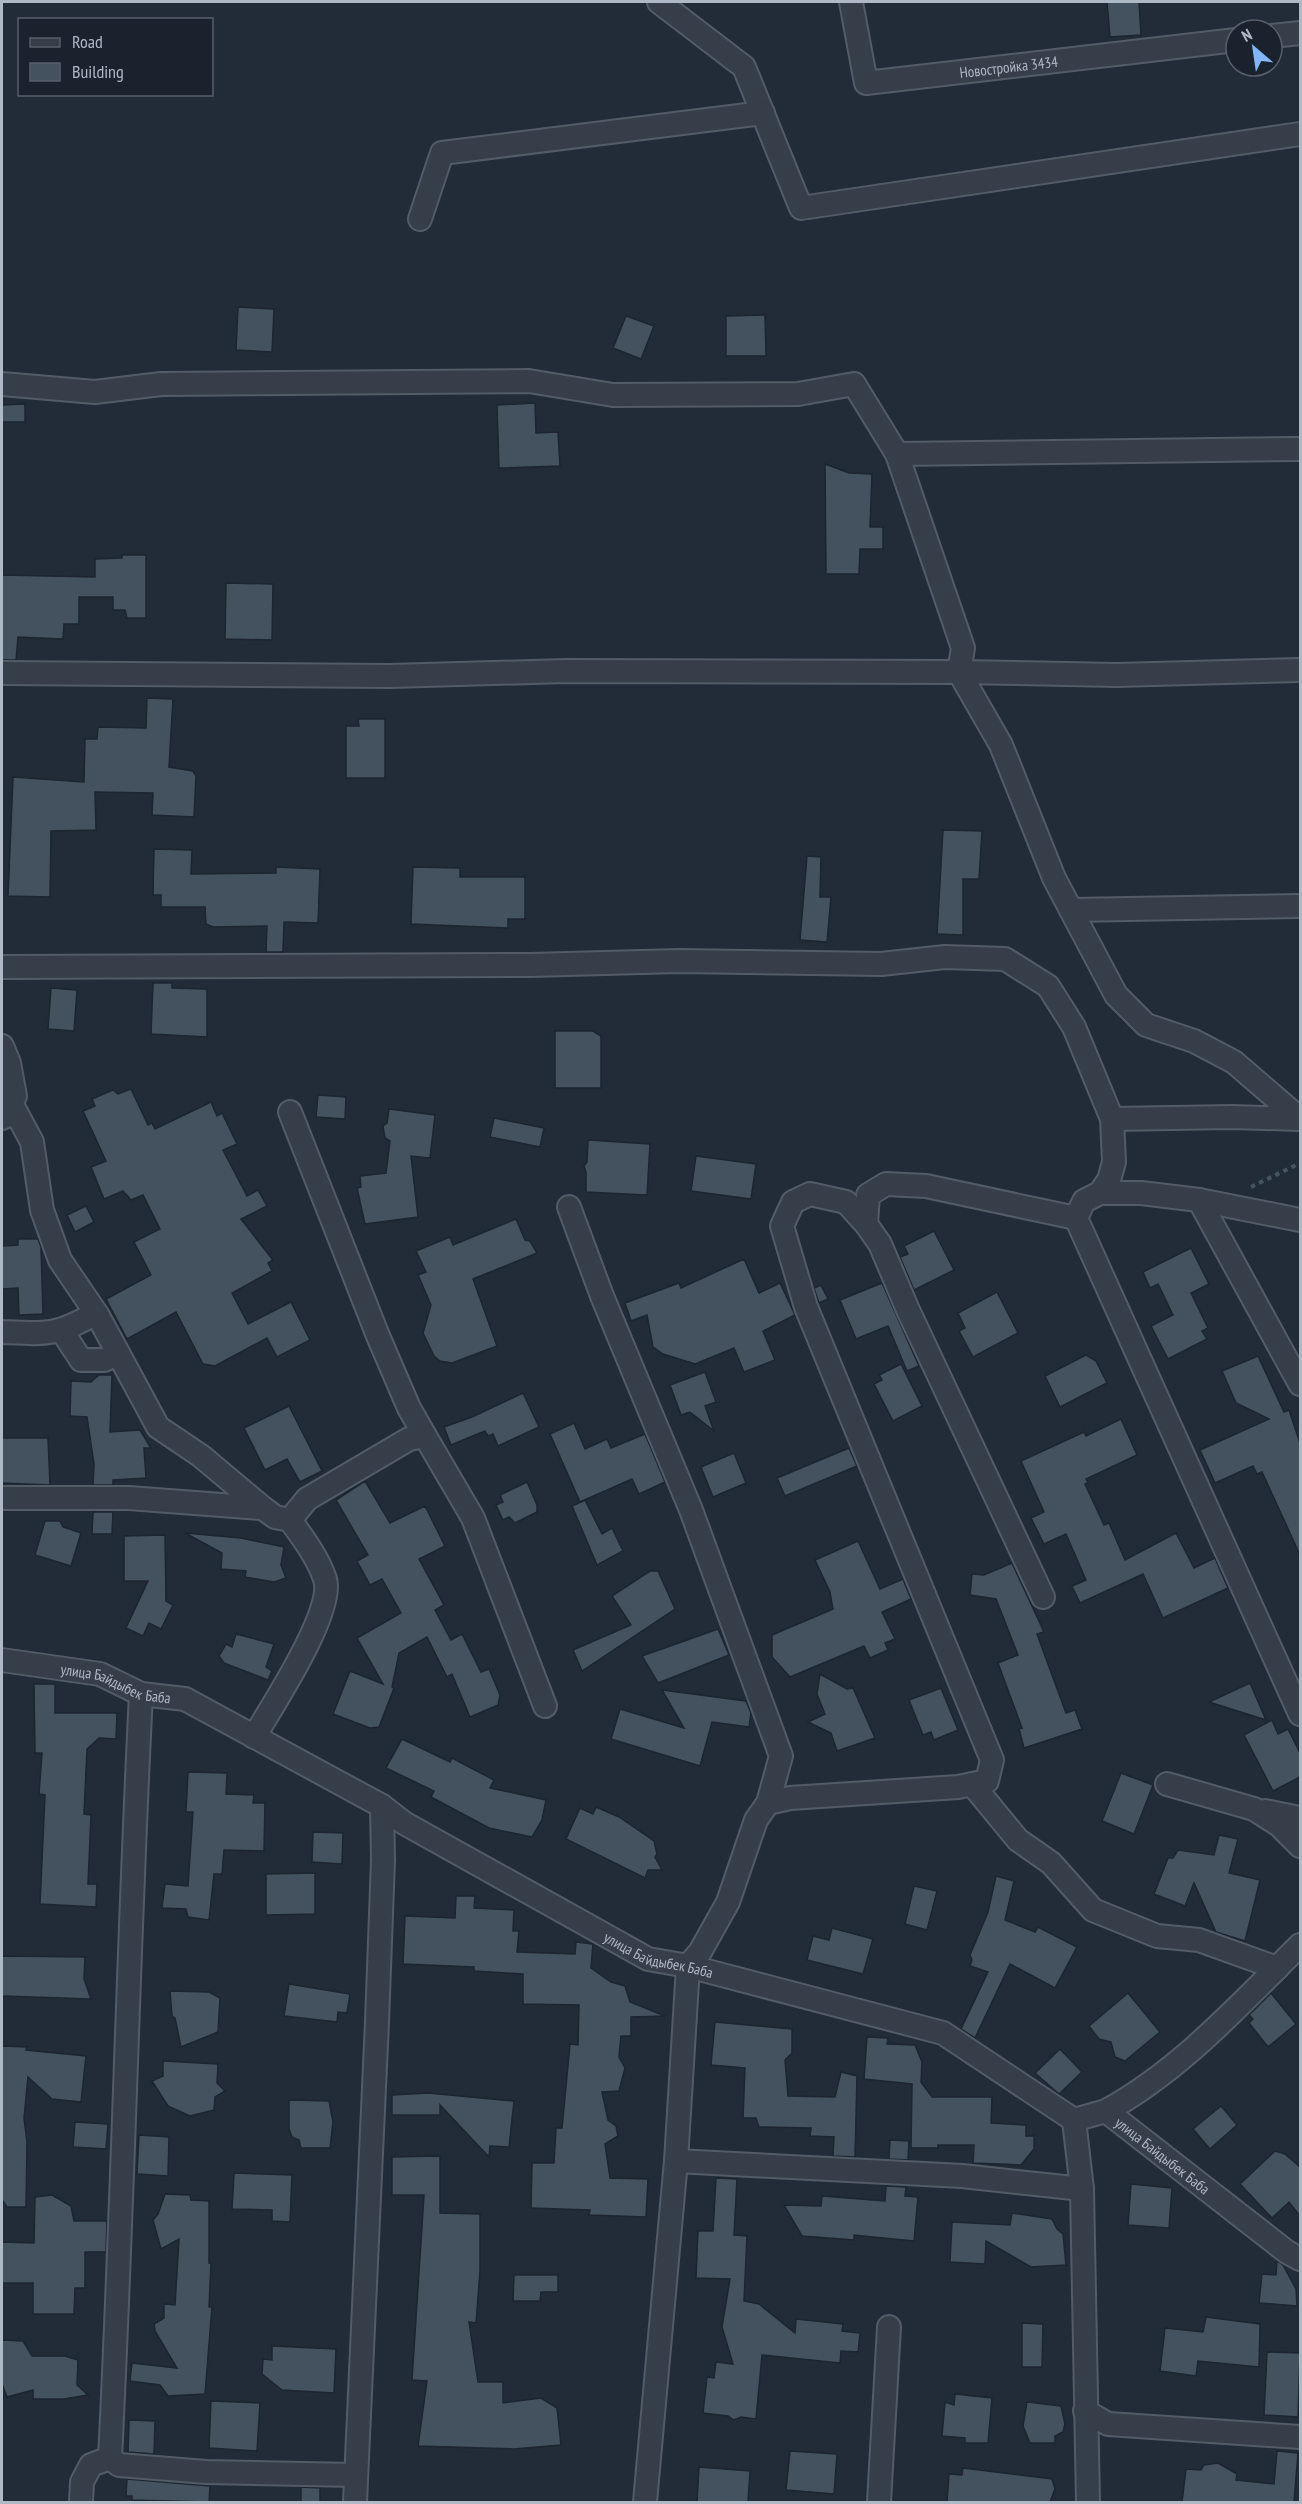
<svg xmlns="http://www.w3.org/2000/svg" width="1302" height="2504" font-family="'PT Sans Narrow',sans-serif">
<rect width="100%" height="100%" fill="#212c38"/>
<!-- building -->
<g fill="#445260" stroke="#1c2530" stroke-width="1.5">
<path d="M1107,2h32l2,33 -31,2z"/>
<path d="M238,307l36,2 -2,43 -36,-2z"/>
<path d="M765,315l1,41h-40v-40z"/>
<path d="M626,316l28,10 -13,33 -28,-11z"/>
<path d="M535,403l1,30 22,-1 2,34 -61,2 -2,-63z"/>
<path d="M25,404v18h-23v-17z"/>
<path d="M825,464l24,9 23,1 -2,53h13v22h-23l-1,25h-33z"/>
<path d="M122,555h24v63h-19l-2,-8h-12v-13h-34v27h-15l-1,15 -45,-2 -2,23h-14v-85l93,2v-18l27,-1z"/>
<path d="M226,583l47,1 -1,56 -47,-1z"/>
<path d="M147,698l26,1 -4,68 24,4 3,5 -2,41 -42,-2 1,-22 -58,-1 1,38 -45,1 -1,66 -42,-1 5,-119 71,5 1,-43h12l1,-12 48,1z"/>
<path d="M358,719h27v59h-39v-52h13z"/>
<path d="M943,830l39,1 -3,48h-16v56l-26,-1z"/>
<path d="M154,849l38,1 -1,24 85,-1v-6l44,2 -2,54 -34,-1 -1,30h-17l1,-26 -54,1 -7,-3 -1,-17h-44v-12h-8z"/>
<path d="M807,856l14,1 -1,40h11l-4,45 -27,-2z"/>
<path d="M413,867l47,1v9h65v42h-17v9l-97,-4z"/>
<path d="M153,983h19v5l35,1v48l-56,-3z"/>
<path d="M51,988l26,2 -3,41 -26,-2z"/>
<path d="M555,1031h38l8,5v52h-46z"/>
<path d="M131,1089l17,36 4,-2 3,6 56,-27 6,14 5,-3 15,31 -14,6 24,46 11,-6 9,16 -26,13 32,41 -5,3 4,8 -40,22 16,31 43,-22 19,38 -33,17 -10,-19 -52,28 -12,-2 -27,-52 -49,27 -21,-40 45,-24 -17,-33 26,-13 -17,-34 -12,5 -8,-9 -19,8 -13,-32 15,-6 -23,-50 12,-5 -3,-7 21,-9 5,4z"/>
<path d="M318,1095l28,2 -1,22 -29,-2z"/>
<path d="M389,1109l46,6 -5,43 -19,-2 7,61 -53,7 -8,-36 4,-1 -1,-11 26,-3 4,-32 -5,-3 -2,-12 4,-3z"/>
<path d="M494,1118l50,10 -4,19 -50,-10z"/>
<path d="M588,1140l62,4 -3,51 -61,-3v-20l-2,-6 3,-4z"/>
<path d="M696,1156l60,8 -5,35 -60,-8z"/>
<path d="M86,1206l8,16 -19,10 -8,-17z"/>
<path d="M516,1219l9,21 5,1 7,12 -64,26 24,67 -45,17 -12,-2 -6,-5 -11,-23 8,-28 -13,-30 8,-3 -10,-21 34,-14 3,8z"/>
<path d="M934,1231l20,39 -40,20 -14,-33 8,-3 -4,-8z"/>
<path d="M18,1239h20l3,8 2,67 -24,1 -1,-27 -16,1v-43l16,-1z"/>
<path d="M1191,1248l18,36 -18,9 17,35 -6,3 5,8 -39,20 -17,-33 22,-11 -15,-31 -8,4 -7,-16z"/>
<path d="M744,1259l15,34 21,-10 15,32 -32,16 12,29 -31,12 -10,-24 -39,16 -32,-10 -10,-7 -6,-32 -16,6 -6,-18 54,-20 2,5z"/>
<path d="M882,1283l37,83 -12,5 -19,-45 -32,13 -16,-39z"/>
<path d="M821,1285l7,14 -9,4 -5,-15z"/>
<path d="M997,1292l21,41 -45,24 -14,-26 6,-3 -7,-15z"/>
<path d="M1086,1355l10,6 11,22 -47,24 -15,-31z"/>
<path d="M1258,1356l26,56 5,-2 11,33v112l-38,-83 -5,2 -4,-8 -38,17 -15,-33 69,-31 -33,-16 -14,-32z"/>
<path d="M901,1364l21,42 -29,15 -19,-37 8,-4 -3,-5z"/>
<path d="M705,1372l11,30 -11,4 9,25 -24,-19 -9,3 -11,-30z"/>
<path d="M99,1375h13l-2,57 30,-2 11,18h-7l2,30 -33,2v5h-20l1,-21 -7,-47 -17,-1 1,-35 20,1z"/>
<path d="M523,1393l16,34 -41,19 -5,-12 -5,2 -3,-5 -34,14 -7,-18 28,-10z"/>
<path d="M289,1406l33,65 -22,11 -13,-23 -22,11 -21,-42z"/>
<path d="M1121,1419l16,36 -51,24 2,3 -3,2 19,41 5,-2 16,37 51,-27 18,35 21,-10 13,30 -65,30 -20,-44 -63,29 -8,-17 14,-6 -20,-46 -22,10 -13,-26 13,-6 -23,-51 63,-29 2,4z"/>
<path d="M574,1423l11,26 22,-10 4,9 34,-14 20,48 -26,12 -7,-15 -52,23 -30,-68z"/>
<path d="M2,1438h46l2,47 -48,-2z"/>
<path d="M849,1448l8,18 -72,30 -8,-18z"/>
<path d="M734,1453l12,30 -33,14 -12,-30z"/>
<path d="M365,1481l25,42 35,-17 20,40 -26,13 25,46 -9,5 16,30 11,-6 19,38 8,-3 11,26 -2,10 -28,12 -18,-43 -5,3 -20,-40 -28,16 -7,34 2,1 -15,39 -9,1 -37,-14 17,-43 33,13 -26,-46 44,-25 -19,-34 -12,6 -13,-24 11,-6 -32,-55z"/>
<path d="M527,1482l10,23v7l-22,11 -6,-6 -6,3 -7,-15 7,-3 -3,-7z"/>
<path d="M585,1500l17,34 10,-6 11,23 -26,14 -25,-59z"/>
<path d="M93,1512h20l-1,22h-20z"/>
<path d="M45,1521h15l3,6 18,6 -10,33 -36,-11z"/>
<path d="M185,1533l56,5 43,9 -3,18 5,13 -12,4 -29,-5 1,-6 -25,-2 1,-16z"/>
<path d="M165,1535l1,66 7,4 -12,24 -12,-6 -6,13 -17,-8 22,-47h-24v-45z"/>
<path d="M858,1541l22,48 23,-10 8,20 -29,13 13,27 -10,4 3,7 -18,8 -6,-12 -74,31 -18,-20v-22l61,-26 -3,-17 -15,-32z"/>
<path d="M1012,1563l32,69 -7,2 29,79 9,-3 7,19 -58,19 -5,-19 3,-1 -24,-65 20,-8 -22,-56 -26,-4 2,-21 12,1z"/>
<path d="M650,1571h8l17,38 -93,62 -9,-21 58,-25 -19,-29z"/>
<path d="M718,1629l11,26 -71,28 -16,-27z"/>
<path d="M236,1634l38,10 -8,23 6,4 -4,9 -44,-17 -5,-7 7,-12 6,3z"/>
<path d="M820,1674l27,15 6,-1 22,50 -38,13 -6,-18 -23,-11 17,-8 -8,-20z"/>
<path d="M1250,1683l16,37 -57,-18z"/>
<path d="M34,1684h21v29h62l-1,26 -17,-1 -12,11 -3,65 7,1 -3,69h9l-1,23 -56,-3 5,-109 -6,-1 3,-41h-7z"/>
<path d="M941,1688l17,42 -24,10 -3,-8 -8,3 -14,-35z"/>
<path d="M662,1690l84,11 5,12 -2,14 -37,-5 -12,44 -89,-27 9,-30 64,19z"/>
<path d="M1272,1720l6,14 10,-5 12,24v24l-27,14 -29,-56z"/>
<path d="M402,1739l48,23 2,-4 42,22 -4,8 56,12 -4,20 -10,17 -43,-9 -58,-31 3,-6 -48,-23z"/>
<path d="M188,1772l39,1 -1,21 28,1 -1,8h12l-1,48 -40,-1 -2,24h-8l-5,46 -21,-3 -2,-8 -24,-1 3,-24 23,2 5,-74h-7z"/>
<path d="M1121,1773l32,12 -19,49 -32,-13z"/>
<path d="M596,1807l23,10 35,24 3,13 -2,3 7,13h-14l-3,8 -79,-39 14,-31 13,6z"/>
<path d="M313,1832l30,1 -1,31 -30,-2z"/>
<path d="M1219,1835l19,4 -9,34 31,7 -15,61 -29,-9 -22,-49 -9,23 -31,-12 14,-36h5l5,-8 36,5z"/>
<path d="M315,1873v41l-49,1v-41z"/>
<path d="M996,1876l18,5 -9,39 30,12 3,-5 39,20 -22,41 -45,-24 -35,74 -14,-9 27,-57 -18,-6 2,-6 -2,-5 18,-43z"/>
<path d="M914,1886l23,5 -10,39 -22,-6z"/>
<path d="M456,1896h19l-1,12 40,2 -1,21h6l-2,21 58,2 1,-12 17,2 -2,24 20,14 14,4 5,16 35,14 -34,1v19h-10l-2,21 6,11 -6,23 -17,1 6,28 8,6 2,10 -13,8 5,34 38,1 -2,38 -57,-2 1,-5 -59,-2 1,-45h22l2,-35h6l8,-84 8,1 1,-40 -56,-1v-30l-49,-3v-4l-71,-3 2,-48 50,2z"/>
<path d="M832,1928l41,11 -10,35 -56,-14 6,-24 16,4z"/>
<path d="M2,1956l83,1 -1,22 7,20 -89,-3z"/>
<path d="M289,1984l61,10 -3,19 -9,-1 -1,10 -53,-6z"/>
<path d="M170,1991l39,1 11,6 -2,34 -37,15 -6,-29 -3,-2z"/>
<path d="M1128,1993l32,39 -35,29 -10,-4 -4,-15 -12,-3 -10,-13z"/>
<path d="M1271,1993l25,31 -28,23 -19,-24 4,-4 -4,-4z"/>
<path d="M715,2022l77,7v24l-7,7 3,36 47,1 6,-25 16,4 -2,81 -22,-1 1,-19 -24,-1 1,-8 -52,-1 -3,-9h-13l2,-50 -34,-3z"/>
<path d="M867,2037l21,1 -1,6 28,1 7,17 -1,20 11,15h60l-1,26 35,2v11h8v13l-13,16 -48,-2 1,-18h-36v3h-27l1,-64 -48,-5z"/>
<path d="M2,2046l25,1 -1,3 60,6 -5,46 -29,-3 -24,-22 -4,41 3,24 -1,65h-19l-5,-7z"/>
<path d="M1060,2049l22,23 -23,22 -24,-21z"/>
<path d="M163,2061l55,3 -1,19 8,8 -10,6 -1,13 -24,6 -22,-10 -16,-25 11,-5z"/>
<path d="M428,2093l86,8 -5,46 -19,-1 -1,11 -49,-52v10h-48v-20z"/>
<path d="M289,2100l40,1 4,21 -3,26h-29l-2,-8 -7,-3 -3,-8z"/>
<path d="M1221,2106l16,19 -27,24 -17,-20z"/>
<path d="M75,2122l33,2 -2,25 -33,-2z"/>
<path d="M139,2135l30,2 -1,39 -31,-2z"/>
<path d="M890,2140l19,1 -1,19 -19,-1z"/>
<path d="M1275,2151l10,3 15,13v49l-11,-14 -17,16 -32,-34z"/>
<path d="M440,2156v57l40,1v57l-4,52 -7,-1 9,60h25v21l38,-5 16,10 4,37 -47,4 -96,-3 9,-65 -15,-1 12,-185h-32v-38z"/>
<path d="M234,2173l58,2 -2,47 -18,-1v-11l-40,-1z"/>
<path d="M716,2178l21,1 -3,56 13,1 -3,65 15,3 36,29 1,-14 47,5 -1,7 18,2 -2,19 -17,-1 -1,12 -78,-8 -6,64 -15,-2 -7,3 -6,-4 -25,-3 4,-36 7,1 2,-16 17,2 -11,-37 8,-48 -34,-1 2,-47h15z"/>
<path d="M1131,2184l41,4 -3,40 -41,-3z"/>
<path d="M886,2186l20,1 -1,9 13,1 -4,44 -60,-6v5l-52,-4 -18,-31 37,1 1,-10 63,5z"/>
<path d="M165,2194l25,1 1,5 18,1v62h2l-2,44h3l-7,87 -37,2 -8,-11 -30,-4 2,-18 45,5 -22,-37 -1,-7 10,-6v-14l11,1 4,-66 -18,10 -8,-29 5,-6z"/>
<path d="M52,2195l19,11 3,15h33l-1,31h-21v36h-10l-1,26h-41v-31h-31v-41l32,1 1,-46z"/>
<path d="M1012,2213l40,6 5,10 6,5 3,31 -35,2 -45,-26 -1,23 -35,-2 2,-40 58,3z"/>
<path d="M1277,2261l6,4 13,24 1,17 -38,-3 3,-29 14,1z"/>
<path d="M514,2275h44v17h-17l-1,9h-27z"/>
<path d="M1206,2317l54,7 -1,43 -61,-6 -2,15 -36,-5 5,-43 38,4z"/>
<path d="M1022,2323l21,1 -1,43h-20z"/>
<path d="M2,2340l21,1 9,15h33l13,4 -1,25 11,10 -24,4h-31v-9l-26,7 -5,-13z"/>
<path d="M272,2346l64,3 -2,44 -52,-3 -20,-16 1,-15 9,1z"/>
<path d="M1267,2352l33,1 -2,64 -34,-2z"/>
<path d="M955,2394l37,4 -4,45h-23v-5l-23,-2 3,-34 9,3z"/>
<path d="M211,2401l49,2 -3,48 -48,-3z"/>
<path d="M1027,2402l34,4 4,18 -2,8 -8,4v7h-25l-7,-17z"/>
<path d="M129,2420l26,1 -1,33 -26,-2z"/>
<path d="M790,2451l47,3 -3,40 -48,-4z"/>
<path d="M1277,2451l21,2 -4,49h-112l4,-33 15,1 3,-5 14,-2 19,11 -1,6 38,4z"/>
<path d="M699,2467l51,4 -2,31h-51z"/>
<path d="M963,2468l89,11 3,10 -5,13h-103l2,-28 13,1z"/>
<path d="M127,2479l83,7 -1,16 -77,-2v-4h-6z"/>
<path d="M301,2487l19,1v14h-19z"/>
</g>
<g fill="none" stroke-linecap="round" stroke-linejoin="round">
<defs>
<g id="minor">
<path d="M659,2l85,65 57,141 499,-74"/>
<path id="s1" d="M851,2l15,81 370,-43"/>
<path d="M1272,36l28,-3"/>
<path d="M420,219l22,-66 321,-40"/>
<path d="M2,384l93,8 66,-8 368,-3 84,14 185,-1 56,-10 43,70 66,194 -4,24 42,73 53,133 62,117 30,30 48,16 40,21 66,57"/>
<path d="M897,454l403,-5"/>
<path d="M2,673l388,3 176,-5 393,1 158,3 183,-5"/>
<path d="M1071,910l229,-4"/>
<path d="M2,967l528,-2 149,-4 202,3 64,-7 60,2 43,27 26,41 38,92 2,43 -5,18 -9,13 -16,8 -8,17 224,496"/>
<path d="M2,1046l7,17 6,33 -5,5 -2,14 -6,3"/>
<path d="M10,1101l22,41 10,68 18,50 38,56 60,111 43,29 62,52 12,9 15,3"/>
<path d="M290,1112l88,224 31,72 16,28"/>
<path d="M1112,1119l120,-2 68,2"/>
<path d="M1100,1193h41l58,7 101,184"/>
<path d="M1199,1200l101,20"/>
<path d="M569,1207l33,89 89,214 90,246 -13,47"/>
<path d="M62,1331l19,29h23l14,-6"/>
<path d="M2,1332c45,2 54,4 94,-19"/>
<path d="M2,1498h127l132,10"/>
<path d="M1043,1597l-135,-287 -28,-66 -14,-20 2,-29 18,-11 40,2 150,32"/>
<path id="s2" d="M2,1660l98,14 41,20 44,5 197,107 22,17 244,136 40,7 255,67 131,87 32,-9 181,141 13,7"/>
<path d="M254,1737c18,-31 81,-126 71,-158 -7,-21 -22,-41 -35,-59l17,-21 102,-60 16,-3 48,82 72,188"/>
<path d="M972,1784l46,56 33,23 42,47 64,26 42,4 78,28"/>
<path d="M1167,1784l87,25 25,16 21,21"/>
<path d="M1265,1811l35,7"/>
<path d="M1106,2111c75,-41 134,-107 194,-166"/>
<path d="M1074,2120l8,69 6,313"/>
<path d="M676,2161l286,15 120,13"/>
<path d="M1085,2411l23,13 192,13"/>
<path d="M110,2458l9,7 87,7 150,3"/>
<path d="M81,2502l1,-20 9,-17 19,-7c13,-255 18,-509 31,-764"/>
<path d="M355,2502l22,-480 6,-162 -1,-54"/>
<path d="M645,2502l31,-341 12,-195 12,-14 28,-50 28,-82 12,-17 22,-5 168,-11 29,-6 5,-21 -186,-453 -24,-81 11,-24 17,-8 36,8 20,22"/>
<path d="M879,2502l10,-175"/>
</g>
</defs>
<!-- minor casing -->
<use href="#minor" stroke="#525c67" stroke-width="26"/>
<!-- path -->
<path stroke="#435759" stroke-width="4" stroke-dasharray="4.5 4.5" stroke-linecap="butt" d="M1251,1187l49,-24"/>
<!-- minor -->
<use href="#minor" stroke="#353e49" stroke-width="22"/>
</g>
<g text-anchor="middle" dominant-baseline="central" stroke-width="6" stroke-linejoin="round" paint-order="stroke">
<!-- street labels -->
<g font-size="15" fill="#afb9c5" stroke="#1a232d">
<text stroke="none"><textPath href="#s1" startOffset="226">Новостройка 3434</textPath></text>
<text stroke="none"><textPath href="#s2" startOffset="117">улица Байдыбек Баба</textPath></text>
<text stroke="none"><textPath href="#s2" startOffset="729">улица Байдыбек Баба</textPath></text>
<text stroke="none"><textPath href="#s2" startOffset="1287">улица Байдыбек Баба</textPath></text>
</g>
</g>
<!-- border -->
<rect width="1302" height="2504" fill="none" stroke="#afb9c5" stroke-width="6"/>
<!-- legend -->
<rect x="18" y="18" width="195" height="78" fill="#1a232d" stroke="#565f6a" stroke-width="1.5"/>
<rect x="30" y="38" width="30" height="9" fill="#353e49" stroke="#565f6a" stroke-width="1.5"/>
<text x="72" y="48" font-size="18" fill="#afb9c5">Road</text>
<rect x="30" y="63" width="30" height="18" fill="#445260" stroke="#565f6a" stroke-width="1.5"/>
<text x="72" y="78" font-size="18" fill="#afb9c5">Building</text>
<!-- north arrow -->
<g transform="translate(1254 48) rotate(331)"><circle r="28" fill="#1a232d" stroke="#565f6a" stroke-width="1.5"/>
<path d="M0-4.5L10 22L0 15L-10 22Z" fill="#82b6f7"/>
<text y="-9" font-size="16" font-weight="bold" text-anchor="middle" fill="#afb9c5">N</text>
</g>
</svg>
